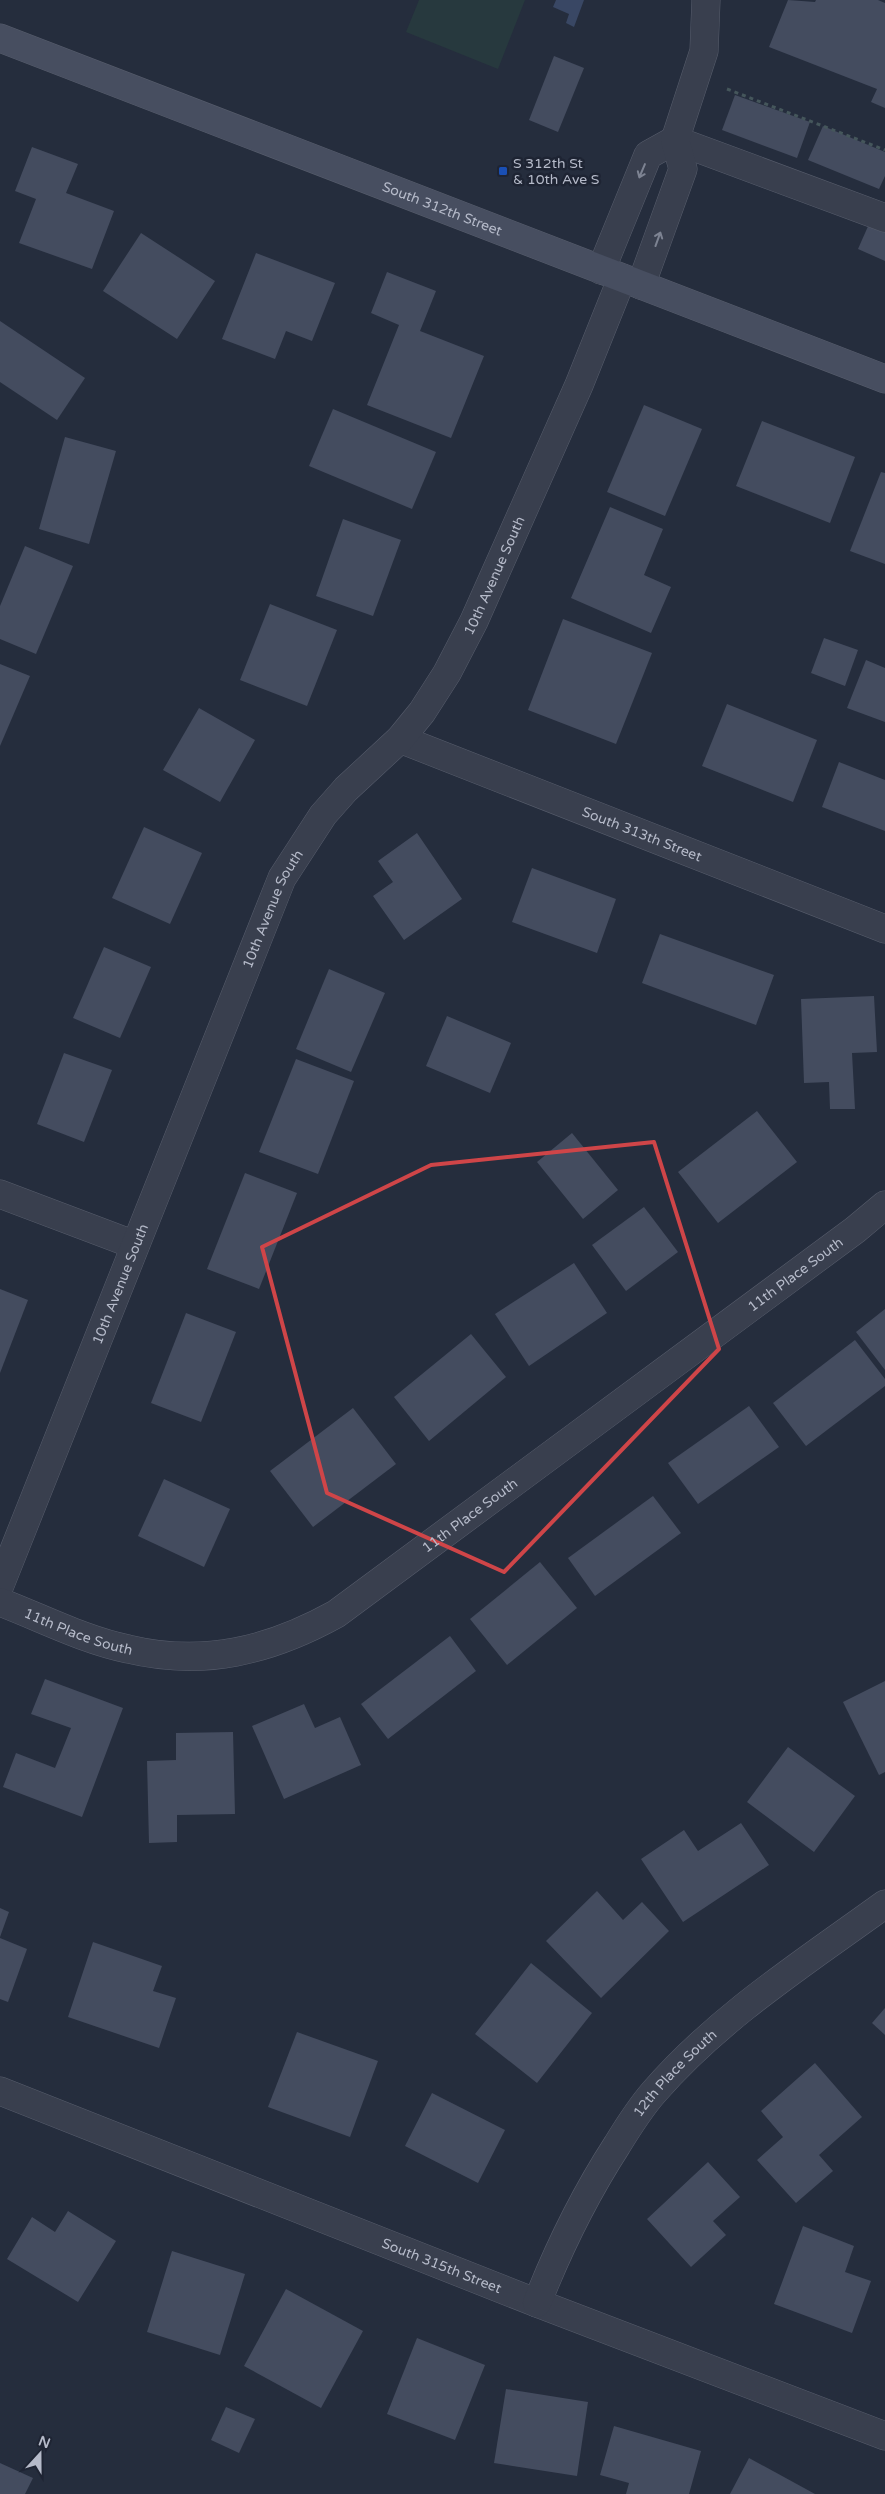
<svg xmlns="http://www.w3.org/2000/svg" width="885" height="2494" font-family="'Varela Round',sans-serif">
<rect width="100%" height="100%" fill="#252d3d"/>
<!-- green -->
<path fill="#27393e" d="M419,0h106l-27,69 -92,-37z"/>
<!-- water -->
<path fill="#394764" d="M556,0h28l-10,27 -8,-4 3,-9 -16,-7z"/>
<!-- building -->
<g fill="#444c5f">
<path d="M788,0l27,2 1,-2h62l7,3v105l-14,-6 6,-13 -108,-42z"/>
<path d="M554,56l30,12 -26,64 -29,-12z"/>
<path d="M735,95l75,27 -13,36 -75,-28z"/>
<path d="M823,126l62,26v24l-6,13 -71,-29z"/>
<path d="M32,147l46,17 -12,29 48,18 -22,58 -73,-26 17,-44 -21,-8z"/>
<path d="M869,224l16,7v30l-27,-12z"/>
<path d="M141,233l74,48 -38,58 -74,-48z"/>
<path d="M256,253l79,30 -23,58 -26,-10 -11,28 -53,-20z"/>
<path d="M387,272l49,19 -16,40 64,25 -33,82 -84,-33 32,-80 -28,-12z"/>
<path d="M0,321l85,57 -28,42 -57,-38z"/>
<path d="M644,405l58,24 -37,87 -58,-24z"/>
<path d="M333,409l103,43 -24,57 -103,-43z"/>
<path d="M762,421l93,36 -25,66 -94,-37z"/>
<path d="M65,437l51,14 -27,93 -50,-15z"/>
<path d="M881,472l4,1v91l-35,-13z"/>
<path d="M610,507l53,22 -19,46 27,12 -20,46 -80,-35z"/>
<path d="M343,519l58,21 -28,76 -57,-20z"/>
<path d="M25,546l48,20 -37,88 -36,-15v-33z"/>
<path d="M270,604l67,26 -30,76 -67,-26z"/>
<path d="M563,619l89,34 -36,91 -88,-34z"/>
<path d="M824,638l34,12 -13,36 -34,-13z"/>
<path d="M866,660l19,8v54l-38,-14z"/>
<path d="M0,664l30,12 -30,70z"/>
<path d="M727,704l90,36 -24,62 -91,-36z"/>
<path d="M199,708l56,32 -35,62 -57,-32z"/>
<path d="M839,762l46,18v51l-63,-24z"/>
<path d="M144,827l58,26 -32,71 -58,-26z"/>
<path d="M417,833l45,66 -58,41 -31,-44 20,-14 -15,-21z"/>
<path d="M532,868l84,31 -19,54 -85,-31z"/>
<path d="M660,934l114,41 -18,50 -114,-42z"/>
<path d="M104,947l47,20 -31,71 -47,-20z"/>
<path d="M329,969l56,24 -34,79 -55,-23z"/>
<path d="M874,996l3,56 -25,1 3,56h-25l-1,-27 -25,1 -3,-84z"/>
<path d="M447,1016l64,27 -21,50 -64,-27z"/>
<path d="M64,1053l48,17 -28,72 -47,-18z"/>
<path d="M296,1059l58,22 -36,93 -59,-22z"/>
<path d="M757,1111l40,51 -79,61 -40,-51z"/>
<path d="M572,1133l46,57 -35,29 -46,-57z"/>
<path d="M245,1173l52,20 -38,96 -52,-20z"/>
<path d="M644,1207l34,45 -52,39 -34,-46z"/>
<path d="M574,1263l33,50 -78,53 -34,-52z"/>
<path d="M0,1289l28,11 -28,73z"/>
<path d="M885,1309v61l-29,-38z"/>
<path d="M186,1313l50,19 -35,90 -50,-19z"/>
<path d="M471,1334l35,43 -77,64 -35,-44z"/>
<path d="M855,1340l30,39v7l-79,60 -33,-43z"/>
<path d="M749,1406l30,41 -81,57 -30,-41z"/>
<path d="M353,1408l43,56 -83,63 -43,-56z"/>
<path d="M164,1479l66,30 -26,58 -66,-31z"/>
<path d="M653,1496l28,37 -86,63 -27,-38z"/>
<path d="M540,1562l37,46 -70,57 -37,-46z"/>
<path d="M450,1636l26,35 -88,68 -27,-35z"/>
<path d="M45,1679l78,29 -41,109 -79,-30 13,-34 39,15 16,-40 -40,-14z"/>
<path d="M885,1681v91l-6,3 -36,-73z"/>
<path d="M304,1704l11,24 25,-11 21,48 -77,34 -32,-73z"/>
<path d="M233,1732l2,82 -58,1v27l-28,1 -2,-82 29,-1v-27z"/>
<path d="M788,1747l67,49 -41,56 -67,-50z"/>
<path d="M741,1823l28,42 -86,57 -42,-63 43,-29 14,21z"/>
<path d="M597,1891l26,29 19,-18 27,29 -68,67 -55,-57z"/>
<path d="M0,1908l9,4 -9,25z"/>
<path d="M0,1938l27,11 -19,53 -8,-3z"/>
<path d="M93,1942l69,24 -9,25 23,7 -17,50 -91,-31z"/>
<path d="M531,1963l61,50 -55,70 -62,-49z"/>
<path d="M885,2008v27l-13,-12z"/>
<path d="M297,2032l81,29 -28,76 -82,-30z"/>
<path d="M815,2063l47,54 -43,38 14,16 -37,32 -39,-43 26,-23 -22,-26z"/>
<path d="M432,2093l73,37 -27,53 -73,-37z"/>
<path d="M708,2162l32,35 -27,24 13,14 -35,32 -44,-48z"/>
<path d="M68,2211l48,30 -38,61 -71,-43 25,-42 23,15z"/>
<path d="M803,2226l51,20 -9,26 26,9 -19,52 -78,-29z"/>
<path d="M172,2251l73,23 -25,81 -73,-23z"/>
<path d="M286,2289l77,42 -42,77 -77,-42z"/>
<path d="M417,2338l68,27 -30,75 -68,-26z"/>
<path d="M506,2389l82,13 -11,74 -83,-13z"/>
<path d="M226,2407l29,12 -16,34 -28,-13z"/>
<path d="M614,2426l87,25 -12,43h-63l3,-11 -29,-8z"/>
<path d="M749,2458l66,36h-85z"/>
<path d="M0,2463l33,15 -8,16h-25z"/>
</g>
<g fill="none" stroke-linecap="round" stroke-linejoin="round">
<defs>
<g id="street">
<path d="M601,270l47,-115 27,-15 210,78"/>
<path d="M641,285l42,-116 -8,-29 29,-89 2,-51"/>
<path id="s1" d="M400,739l485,190"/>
<path d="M0,1194l135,51"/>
<path id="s2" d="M0,1585l282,-707 41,-63 23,-26 54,-50 22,-27 25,-39 27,-52 105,-236 43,-107"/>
<path id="s3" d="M0,1602c42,16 84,38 128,47 75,18 141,2 208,-35l519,-384 30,-25"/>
<path id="s4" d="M0,2091l537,212 348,133"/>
<path id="s5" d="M537,2303c22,-56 47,-107 80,-158 11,-18 23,-37 37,-53 65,-75 151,-130 231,-188"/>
</g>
<g id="secondary">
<path id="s6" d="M0,38l885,341"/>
</g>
</defs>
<!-- street casing -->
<use href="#street" stroke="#575d6c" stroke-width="29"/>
<!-- secondary casing -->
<use href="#secondary" stroke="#575d6c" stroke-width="29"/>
<!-- path -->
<path stroke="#45565b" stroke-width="3" stroke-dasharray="4 4" stroke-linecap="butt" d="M727,89l158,61"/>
<!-- street -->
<use href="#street" stroke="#393f4e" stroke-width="28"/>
<!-- secondary -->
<use href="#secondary" stroke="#474e60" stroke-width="28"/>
</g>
<!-- one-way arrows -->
<defs><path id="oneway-shaft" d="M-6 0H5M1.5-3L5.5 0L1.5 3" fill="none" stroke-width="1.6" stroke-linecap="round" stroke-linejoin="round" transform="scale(1.25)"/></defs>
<g stroke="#7d8392">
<use href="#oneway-shaft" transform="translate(642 171) rotate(113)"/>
<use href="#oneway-shaft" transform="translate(658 239) rotate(-70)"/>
</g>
<!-- marked area -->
<path fill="none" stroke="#cf4548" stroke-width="4" stroke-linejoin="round" d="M654,1142l65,207 -215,223 -177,-79 -65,-246 169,-82z"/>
<!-- markers -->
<rect fill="#1a4fb4" stroke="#1e2433" stroke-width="2" x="498" y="166" width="10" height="10" rx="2.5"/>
<g text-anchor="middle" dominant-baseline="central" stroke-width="5" stroke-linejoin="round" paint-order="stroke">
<!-- poi labels -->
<g font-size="14" fill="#b5bac9" stroke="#1e2433" text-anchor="start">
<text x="513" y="163">S 312th St<tspan x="513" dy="16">&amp; 10th Ave S</tspan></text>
</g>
<!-- street labels -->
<g font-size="14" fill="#b5bac9" stroke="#1e2433">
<text stroke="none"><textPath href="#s6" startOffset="474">South 312th Street</textPath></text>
<text stroke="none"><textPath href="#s2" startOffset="1134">10th Avenue South</textPath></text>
<text stroke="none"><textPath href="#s1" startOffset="260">South 313th Street</textPath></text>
<text stroke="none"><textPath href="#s2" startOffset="729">10th Avenue South</textPath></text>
<text stroke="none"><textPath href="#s3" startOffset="924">11th Place South</textPath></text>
<text stroke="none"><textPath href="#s2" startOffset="324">10th Avenue South</textPath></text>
<text stroke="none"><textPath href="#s3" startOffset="519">11th Place South</textPath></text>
<text stroke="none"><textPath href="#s3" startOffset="84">11th Place South</textPath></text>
<text stroke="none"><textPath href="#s5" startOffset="270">12th Place South</textPath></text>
<text stroke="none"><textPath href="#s4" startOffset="475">South 315th Street</textPath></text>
</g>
</g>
<!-- north arrow -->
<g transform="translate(40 2454) rotate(21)" stroke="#1e2433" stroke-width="4" paint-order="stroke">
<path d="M0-4L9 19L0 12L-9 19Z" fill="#b5bac9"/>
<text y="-8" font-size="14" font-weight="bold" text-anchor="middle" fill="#b5bac9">N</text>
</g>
</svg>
